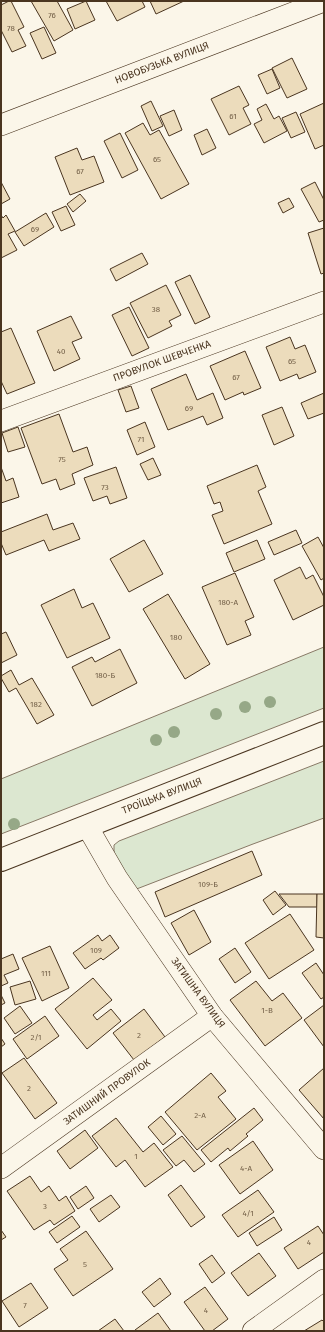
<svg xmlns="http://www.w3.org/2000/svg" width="325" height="1332" font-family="'Fira Sans',sans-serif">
<rect width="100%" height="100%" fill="#fbf6e9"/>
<!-- green -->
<g fill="#dce7d0" stroke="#887966">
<path d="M324,647v61l-323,126v-55z"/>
<path d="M324,761v57l-71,26 -119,46 -20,-37v-8l5,-4z"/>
</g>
<!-- building -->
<g fill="#ecdcbc" stroke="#4a3520">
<path d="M9,1h2l13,26 -6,3 8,16 -14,6 -11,-22v-25z"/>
<path d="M31,1h26l16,29 -19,11z"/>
<path d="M86,1l9,19 -20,9 -8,-20z"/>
<path d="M106,1h36l3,6 -28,14z"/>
<path d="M150,1h34l-28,13z"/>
<path d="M44,27l12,26 -14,6 -12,-26z"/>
<path d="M292,58l15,31 -20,9 -15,-30z"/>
<path d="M272,69l8,19 -13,6 -9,-19z"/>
<path d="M239,86l10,19 -6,3 8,16 -22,11 -18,-36z"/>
<path d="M151,101l12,25 -11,5 -11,-25z"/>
<path d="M324,103v42l-9,4 -15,-35z"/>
<path d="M266,104l8,15 5,-3 8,15 -23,12 -10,-19 8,-4 -5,-11z"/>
<path d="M174,110l8,20 -13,6 -9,-20z"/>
<path d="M296,112l9,20 -14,6 -9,-20z"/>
<path d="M143,123l7,12 9,-5 30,54 -28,15 -36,-66z"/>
<path d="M207,129l9,19 -14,7 -8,-20z"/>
<path d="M120,133l18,37 -16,8 -18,-37z"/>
<path d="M77,148l5,12 12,-4 10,26 -34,13 -15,-38z"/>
<path d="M1,182l9,17 -9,5z"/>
<path d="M315,182l9,18v20l-5,2 -18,-33z"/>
<path d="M80,194l6,7 -13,11 -6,-8z"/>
<path d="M289,198l5,9 -11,6 -5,-10z"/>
<path d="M66,206l9,19 -14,6 -9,-19z"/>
<path d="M46,213l8,14 -30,19 -9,-14z"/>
<path d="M1,215l2,3 3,-3 9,16 -7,3 9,16 -16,8z"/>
<path d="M324,228v45l-3,1 -13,-41z"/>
<path d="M142,253l6,11 -32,17 -6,-12z"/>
<path d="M190,275l20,42 -15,7 -20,-42z"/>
<path d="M166,285l15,30 -12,6 3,5 -24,12 -18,-35z"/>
<path d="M129,307l20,41 -17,8 -20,-41z"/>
<path d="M71,316l11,22 -10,4 8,17 -26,12 -17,-40z"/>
<path d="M11,328l24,55 -28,11 -6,-13v-49z"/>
<path d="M290,337l5,12 10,-4 11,27 -17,7 -2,-5 -17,7 -14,-34z"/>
<path d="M245,351l16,37 -17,7 -1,-3 -18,8 -15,-34z"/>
<path d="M186,374l11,26 16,-7 10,25 -16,7 -4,-9 -35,14 -17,-41z"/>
<path d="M131,386l8,22 -13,4 -8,-22z"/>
<path d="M324,393v20l-16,6 -7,-16z"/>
<path d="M282,407l12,29 -20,9 -12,-30z"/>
<path d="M59,414l14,38 14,-5 6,18 -21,9 3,10 -15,6 -4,-11 -14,5 -21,-56z"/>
<path d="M145,422l10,25 -18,8 -10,-25z"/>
<path d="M18,427l7,20 -17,5 -6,-19z"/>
<path d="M153,458l8,17 -13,5 -8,-16z"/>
<path d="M257,465l9,22 -8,4 14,33 -48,20 -12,-29 11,-4 -3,-9 -6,2 -7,-18z"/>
<path d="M1,467l5,14 7,-3 6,19 -18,6z"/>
<path d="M116,467l11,31 -17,6 -3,-8 -14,5 -9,-23z"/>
<path d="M47,514l6,16 20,-7 7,16 -31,12 -5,-11 -38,15 -5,-12v-11z"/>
<path d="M296,530l6,13 -28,12 -6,-13z"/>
<path d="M318,537l6,11v30l-3,2 -19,-34z"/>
<path d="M144,540l19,34 -34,18 -19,-33z"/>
<path d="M257,540l8,19 -31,13 -8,-19z"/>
<path d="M300,567l6,12 7,-4 11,22v8l-31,15 -19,-40z"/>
<path d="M235,573l19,44 -9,4 6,14 -24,10 -25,-58z"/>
<path d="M74,589l8,19 11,-5 17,35 -43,20 -26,-53z"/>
<path d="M168,594l42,70 -25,15 -42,-70z"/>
<path d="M6,632l11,23 -16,8v-29z"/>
<path d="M120,649l17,34 -45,23 -20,-39 20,-10 3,5z"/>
<path d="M11,670l8,15 13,-7 22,37 -17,9 -21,-36 -7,4 -8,-14v-2z"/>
<path d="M252,851l10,24 -97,42 -10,-25z"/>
<path d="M275,891l11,14 -13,10 -10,-15z"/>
<path d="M279,894h38v13h-28z"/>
<path d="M317,894h7v44l-8,-1z"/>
<path d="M194,910l17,32 -22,13 -18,-32z"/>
<path d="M290,914l24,36 -45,29 -24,-36z"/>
<path d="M98,935l4,6 8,-6 9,13 -16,12 -2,-2 -16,11 -12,-16z"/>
<path d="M50,946l19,42 -27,13 -20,-43z"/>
<path d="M235,948l16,24 -16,11 -16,-24z"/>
<path d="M13,954l6,15 -15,6 4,8 -7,3v-27z"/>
<path d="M316,963l8,12v22l-3,2 -19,-26z"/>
<path d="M93,978l19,22 -19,15 4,5 14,-11 10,12 -34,28 -32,-40z"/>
<path d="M30,981l6,18 -21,6 -5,-18z"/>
<path d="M256,981l16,20 11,-8 19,25 -37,28 -35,-46z"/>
<path d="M1,995l4,8 -4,2z"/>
<path d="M324,1005v42l-20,-27z"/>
<path d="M20,1006l12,17 -17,11 -11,-16z"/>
<path d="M144,1009l21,28 -31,23 -21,-27z"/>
<path d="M45,1016l14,20 -32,23 -14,-20z"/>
<path d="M1,1038l4,6 -4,3z"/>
<path d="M24,1058l33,45 -22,16 -33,-46z"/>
<path d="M324,1068v51l-25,-29z"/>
<path d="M211,1073l15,18 -8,6 18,22 -39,31 -32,-38z"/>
<path d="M254,1108l9,12 -17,14 2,2 -18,15 -2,-3 -17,14 -10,-12z"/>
<path d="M161,1116l15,18 -13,11 -15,-18z"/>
<path d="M116,1118l27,34 11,-9 19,24 -28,20 -20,-27 -9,7 -24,-31z"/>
<path d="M85,1130l13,18 -28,21 -13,-18z"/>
<path d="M182,1136l23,28 -11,8 -10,-12 -8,6 -13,-16z"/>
<path d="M253,1141l20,29 -33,24 -21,-29z"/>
<path d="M30,1176l11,16 8,-6 10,15 7,-5 9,15 -21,14 -4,-5 -16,10 -27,-39z"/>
<path d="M181,1185l24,32 -14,10 -23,-32z"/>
<path d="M86,1186l8,12 -16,11 -8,-12z"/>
<path d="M258,1190l16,22 -36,25 -16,-22z"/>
<path d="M111,1195l9,12 -21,15 -9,-13z"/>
<path d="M72,1216l8,11 -23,16 -8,-11z"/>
<path d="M274,1217l8,13 -25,16 -8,-13z"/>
<path d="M318,1226l6,9v17l-26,17 -14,-21z"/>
<path d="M1,1230l5,7 -5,3z"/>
<path d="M86,1231l27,38 -40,27 -19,-27 14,-9 -8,-11z"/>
<path d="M259,1253l17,23 -28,20 -17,-23z"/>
<path d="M212,1255l13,18 -13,10 -13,-19z"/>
<path d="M160,1278l11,16 -17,13 -12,-15z"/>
<path d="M31,1283l17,25 -29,19 -17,-26z"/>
<path d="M205,1287l23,32 -16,12h-7l-21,-29z"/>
<path d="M158,1313l13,18h-35l-1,-1z"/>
<path d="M115,1319l9,12h-26z"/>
<path d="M322,1320l2,2v9h-20z"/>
</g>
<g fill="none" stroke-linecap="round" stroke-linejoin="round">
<defs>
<g id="street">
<path d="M1,125l323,-124"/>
<path d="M1,421l323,-119"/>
<path d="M87,826l30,52 95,138 112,133"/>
<path d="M1,1168l211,-152"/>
<path d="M253,1331l71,-51"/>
</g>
<path id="primary" d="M1,860l323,-127"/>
</defs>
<!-- street casing -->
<use href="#street" stroke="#4a3520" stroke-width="22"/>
<!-- primary casing -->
<use href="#primary" stroke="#4a3520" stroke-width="24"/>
<!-- street -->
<use href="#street" stroke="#fbf6e9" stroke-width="21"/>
<!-- primary -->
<use href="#primary" stroke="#fbf6e9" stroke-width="22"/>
</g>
<!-- trees -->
<g fill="#96a887">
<circle cx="270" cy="702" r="6"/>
<circle cx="245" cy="707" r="6"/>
<circle cx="216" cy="714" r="6"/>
<circle cx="174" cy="732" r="6"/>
<circle cx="156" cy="740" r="6"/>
<circle cx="14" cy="824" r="6"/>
</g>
<g text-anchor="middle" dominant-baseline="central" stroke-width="3" stroke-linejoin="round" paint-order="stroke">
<!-- number labels -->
<g font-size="8" fill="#725f47">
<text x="52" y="15">76</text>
<text x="11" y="28">78</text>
<text x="233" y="116">61</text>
<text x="157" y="159">65</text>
<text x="80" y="171">67</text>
<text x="35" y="229">69</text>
<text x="156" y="309">38</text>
<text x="61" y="351">40</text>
<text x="292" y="361">65</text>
<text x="236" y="377">67</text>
<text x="189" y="408">69</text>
<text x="141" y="439">71</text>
<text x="62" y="459">75</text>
<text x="105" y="487">73</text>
<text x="228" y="602">180-А</text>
<text x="176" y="637">180</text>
<text x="105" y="675">180-Б</text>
<text x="36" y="704">182</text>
<text x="208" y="884">109-Б</text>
<text x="96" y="950">109</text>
<text x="46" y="973">111</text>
<text x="267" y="1010">1-В</text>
<text x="139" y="1035">2</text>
<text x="36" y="1037">2/1</text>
<text x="29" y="1088">2</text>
<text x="200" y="1115">2-А</text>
<text x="136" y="1156">1</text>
<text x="246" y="1168">4-А</text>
<text x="45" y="1206">3</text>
<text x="248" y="1213">4/1</text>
<text x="309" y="1242">4</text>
<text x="85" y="1264">5</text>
<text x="25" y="1305">7</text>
<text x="206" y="1310">4</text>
</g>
<!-- street labels -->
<g font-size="10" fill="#4a3520" stroke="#fbf6e9">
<text transform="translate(162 63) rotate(-21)">НОВОБУЗЬКА ВУЛИЦЯ</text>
<text transform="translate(162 361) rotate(-20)">ПРОВУЛОК ШЕВЧЕНКА</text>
<text transform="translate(162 796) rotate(-21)">ТРОЇЦЬКА ВУЛИЦЯ</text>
<text transform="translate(198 993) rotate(54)">ЗАТИШНА ВУЛИЦЯ</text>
<text transform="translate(107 1092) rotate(-36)">ЗАТИШНИЙ ПРОВУЛОК</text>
</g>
</g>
<!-- border -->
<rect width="325" height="1332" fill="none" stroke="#4a3520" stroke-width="4"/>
</svg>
